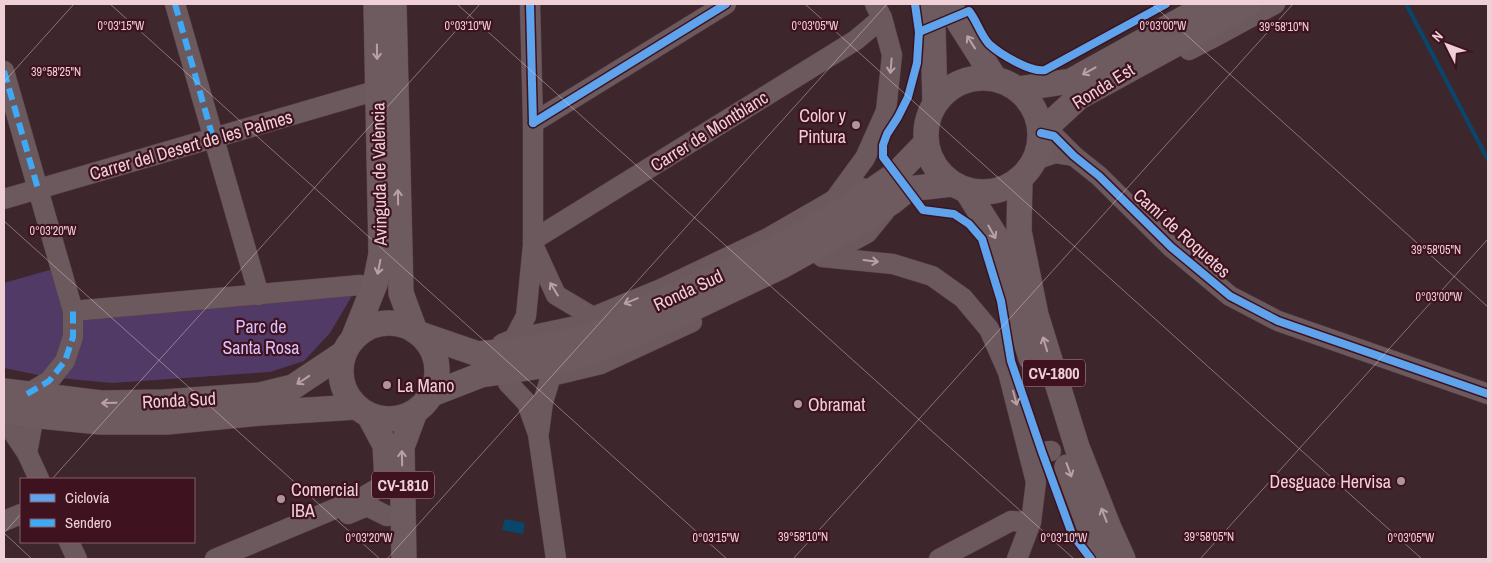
<svg xmlns="http://www.w3.org/2000/svg" width="1492" height="563" font-family="'Archivo Narrow',sans-serif">
<rect width="100%" height="100%" fill="#3e262d"/>
<!-- green -->
<path fill="#513a65" d="M53,269l16,51 287,-31 -26,44 -26,28 -34,11 -158,11 -64,-6 -44,-9v-85z"/>
<!-- water -->
<path fill="#0a456c" d="M505,519l20,4 -2,11 -21,-4z"/>
<g fill="none" stroke-linecap="round" stroke-linejoin="round">
<!-- stream -->
<path stroke="#0a456c" stroke-width="4" d="M1406,4l82,156"/>
<defs>
<g id="minor">
<path d="M175,4l84,291"/>
<path d="M1189,50l29,-15 57,-31"/>
<path d="M4,71l69,240v26l-8,24 -16,20 -22,13"/>
<path d="M533,123l193,-119"/>
<path d="M1041,133l13,3 20,20 25,20 72,71 59,49 48,25 210,73"/>
<path d="M1035,160l20,-7 19,3"/>
<path d="M4,199l374,-109"/>
<path d="M835,199l30,-41 21,-47 6,-56 -10,-37 -7,-14"/>
<path d="M533,240l323,-200 26,-22"/>
<path d="M534,247l22,48 37,22"/>
<path d="M838,249l29,-16 18,-22"/>
<path d="M822,257l71,7 39,12 31,22 26,31 19,43 28,110 -5,40 -14,37"/>
<path d="M73,311l287,-26"/>
<path d="M514,339l12,-23 7,-71v-122l-3,-119"/>
<path d="M502,344l12,-5 62,-13 17,-9 68,-28 107,-51 66,-38 28,-12"/>
<path d="M551,376l50,-12 91,-42"/>
<path d="M508,383l19,20 11,31 18,125"/>
<path d="M4,419l23,34 12,26"/>
<path d="M539,432l4,-30 8,-26"/>
<path d="M27,453l5,-27"/>
<path d="M1030,454l21,-3"/>
<path d="M348,514l19,-8 20,10"/>
<path d="M4,521l17,-7"/>
<path d="M69,542l8,17"/>
<path d="M215,559l148,-62 24,-14"/>
<path d="M939,559l72,-38 20,1"/>
</g>
<g id="major">
<path d="M394,4l7,289 14,38"/>
<path d="M928,4l5,22 2,78"/>
<path d="M950,4l5,12 40,63"/>
<circle cx="983" cy="135" r="57"/>
<path d="M1018,89l53,-8 139,-77"/>
<path d="M1041,132l38,-35 170,-93"/>
<path d="M1020,180l-1,51 17,84 41,132 32,81 14,31"/>
<path d="M967,191l29,46 22,80 13,41"/>
<circle cx="389" cy="371" r="48"/>
<path d="M420,334l58,20 64,-7 42,-9 189,-88 69,-39 54,-37 30,-31"/>
<path d="M353,339l22,-55 6,-30 -5,-250"/>
<path d="M4,391l97,12 63,-1 96,-7 33,-8 51,-34"/>
<path d="M432,394l49,-19 67,-10 46,-13 81,-35 107,-51 72,-40 38,-24 16,-13 44,-5"/>
<path d="M4,411l26,4 70,7h67l94,-9 95,-6"/>
<path d="M370,417l15,28 2,36"/>
<path d="M1067,467l26,70 10,22"/>
<path d="M404,559l-2,-112 13,-35"/>
</g>
</defs>
<!-- minor casing -->
<use href="#minor" stroke="#574248" stroke-width="21"/>
<!-- major casing -->
<use href="#major" stroke="#574248" stroke-width="26"/>
<!-- minor -->
<use href="#minor" stroke="#6c595e" stroke-width="20"/>
<!-- major -->
<use href="#major" stroke="#6e5b5f" stroke-width="25"/>
<!-- quiet -->
<g stroke="#3fa9f5" stroke-width="6" stroke-dasharray="12 6" stroke-linecap="butt">
<path d="M175,4l38,134"/>
<path d="M4,71l34,118"/>
<path d="M27,394l22,-13 16,-20 8,-24v-26"/>
</g>
<defs>
<g id="cycleway">
<path d="M530,4l3,119"/>
<path d="M915,4l4,28 -2,31 -9,34 -10,20 -11,17 -4,11v12l40,53 31,4 15,10 13,15 19,62 10,60 31,91 30,82 19,25"/>
<path d="M919,32l50,-21c8,10 11,23 20,33 11,10 42,29 56,26l121,-66"/>
<path d="M533,123l193,-119"/>
<path d="M1041,133l13,3 20,20 25,20 72,71 59,49 48,25 210,73"/>
</g>
</defs>
<!-- cycleway casing -->
<use href="#cycleway" stroke="#3e121f" stroke-width="11"/>
<!-- cycleway -->
<use href="#cycleway" stroke="#60a3ed" stroke-width="8"/>
</g>
<!-- one-way arrows -->
<defs><path id="oneway-shaft" d="M-6 0H5M1.5-3L5.5 0L1.5 3" fill="none" stroke-width="1.6" stroke-linecap="round" stroke-linejoin="round" transform="scale(1.25)"/></defs>
<g stroke="#bba1a6">
<use href="#oneway-shaft" transform="translate(971 42) rotate(-122)"/>
<use href="#oneway-shaft" transform="translate(377 52) rotate(89)"/>
<use href="#oneway-shaft" transform="translate(1089 71) rotate(151)"/>
<use href="#oneway-shaft" transform="translate(398 197) rotate(-91)"/>
<use href="#oneway-shaft" transform="translate(992 232) rotate(61)"/>
<use href="#oneway-shaft" transform="translate(379 267) rotate(101)"/>
<use href="#oneway-shaft" transform="translate(1045 344) rotate(-107)"/>
<use href="#oneway-shaft" transform="translate(303 380) rotate(146)"/>
<use href="#oneway-shaft" transform="translate(109 403) rotate(179)"/>
<use href="#oneway-shaft" transform="translate(402 458) rotate(-91)"/>
<use href="#oneway-shaft" transform="translate(1069 470) rotate(70)"/>
<use href="#oneway-shaft" transform="translate(1104 515) rotate(-111)"/>
</g>
<g stroke="#baa0a6">
<use href="#oneway-shaft" transform="translate(891 66) rotate(95)"/>
<use href="#oneway-shaft" transform="translate(871 261) rotate(7)"/>
<use href="#oneway-shaft" transform="translate(554 289) rotate(-121)"/>
<use href="#oneway-shaft" transform="translate(631 301) rotate(158)"/>
<use href="#oneway-shaft" transform="translate(1015 398) rotate(75)"/>
</g>
<!-- ticks -->
<path fill="none" stroke="#eed0d6" stroke-width="1" stroke-opacity="0.45" d="M110,4l617,555M457,4l617,555M805,4l617,555M1152,4l336,303M4,82l70,-78M4,221l376,338M52,479l428,-475M4,533l28,26M4,533l17,-19M387,559l500,-555M793,559l500,-555M1200,559l288,-320"/>
<!-- markers -->
<g fill="#b0949b" stroke="#3e121f" stroke-width="2">
<circle cx="856" cy="125" r="5"/>
<circle cx="387" cy="385" r="5"/>
<circle cx="798" cy="404" r="5"/>
<circle cx="1401" cy="481" r="5"/>
<circle cx="281" cy="499" r="5"/>
</g>
<g text-anchor="middle" dominant-baseline="central" stroke-width="4.5" stroke-linejoin="round" paint-order="stroke">
<!-- shield labels -->
<g fill="#3e121f" stroke="#b9979f" stroke-width="1">
<rect x="1023" y="359.5" width="62" height="27" rx="4"/>
<rect x="372" y="471.5" width="62" height="27" rx="4"/>
</g>
<g font-size="16" font-weight="bold" fill="#eed0d6">
<text x="1054" y="373">CV-1800</text>
<text x="403" y="485">CV-1810</text>
</g>
<!-- street labels -->
<g font-size="18" fill="#eed0d6" stroke="#3e121f">
<text transform="translate(1103 86) rotate(-32)">Ronda Est</text>
<text transform="translate(709 131) rotate(-32)">Carrer de Montblanc</text>
<text transform="translate(191 145) rotate(-16)">Carrer del Desert de les Palmes</text>
<text transform="translate(379 174) rotate(-91)">Avinguda de València</text>
<text transform="translate(1182 233) rotate(42)">Camí de Roquetes</text>
<text transform="translate(688 290) rotate(-25)">Ronda Sud</text>
<text transform="translate(179 400) rotate(-3)">Ronda Sud</text>
</g>
<!-- poi labels -->
<g font-size="18" fill="#eed0d6" stroke="#3e121f" text-anchor="start">
<text x="846" y="115" text-anchor="end">Color y<tspan x="846" dy="21">Pintura</tspan></text>
<text x="397" y="385">La Mano</text>
<text x="808" y="404">Obramat</text>
<text x="1391" y="481" text-anchor="end">Desguace Hervisa</text>
<text x="291" y="489">Comercial<tspan x="291" dy="21">IBA</tspan></text>
</g>
<!-- park labels -->
<g font-size="18" fill="#dac0fd" stroke="#3e121f">
<text x="261" y="326">Parc de<tspan x="261" dy="21">Santa Rosa</tspan></text>
</g>
</g>
<g font-size="12" text-anchor="middle" fill="#eed0d6" stroke="#3e121f" stroke-width="4.5" stroke-linejoin="round" paint-order="stroke">
<text x="121" y="30">0°03'15"W</text>
<text x="468" y="30">0°03'10"W</text>
<text x="815" y="30">0°03'05"W</text>
<text x="1163" y="30">0°03'00"W</text>
<text x="1284" y="31">39°58'10"N</text>
<text x="56" y="76">39°58'25"N</text>
<text x="53" y="235">0°03'20"W</text>
<text x="1436" y="254">39°58'05"N</text>
<text x="1439" y="301">0°03'00"W</text>
<text x="803" y="541">39°58'10"N</text>
<text x="1209" y="541">39°58'05"N</text>
<text x="369" y="542">0°03'20"W</text>
<text x="716" y="542">0°03'15"W</text>
<text x="1064" y="542">0°03'10"W</text>
<text x="1411" y="542">0°03'05"W</text>
</g>
<!-- border -->
<rect width="1492" height="563" fill="none" stroke="#eed0d6" stroke-width="10"/>
<!-- legend -->
<rect x="20" y="478" width="175" height="65" fill="#3e121f" stroke="#845e68"/>
<rect x="30" y="494" width="25" height="8" fill="#60a3ed" stroke="#845e68"/>
<text x="65" y="503" font-size="15" fill="#eed0d6">Ciclovía</text>
<rect x="30" y="519" width="25" height="8" fill="#3fa9f5" stroke="#845e68"/>
<text x="65" y="528" font-size="15" fill="#eed0d6">Sendero</text>
<!-- north arrow -->
<g transform="translate(1447 45) rotate(312)" stroke="#3e121f" stroke-width="4" paint-order="stroke">
<path d="M0-4L9 19L0 12L-9 19Z" fill="#eed0d6"/>
<text y="-8" font-size="14" font-weight="bold" text-anchor="middle" fill="#eed0d6">N</text>
</g>
</svg>
